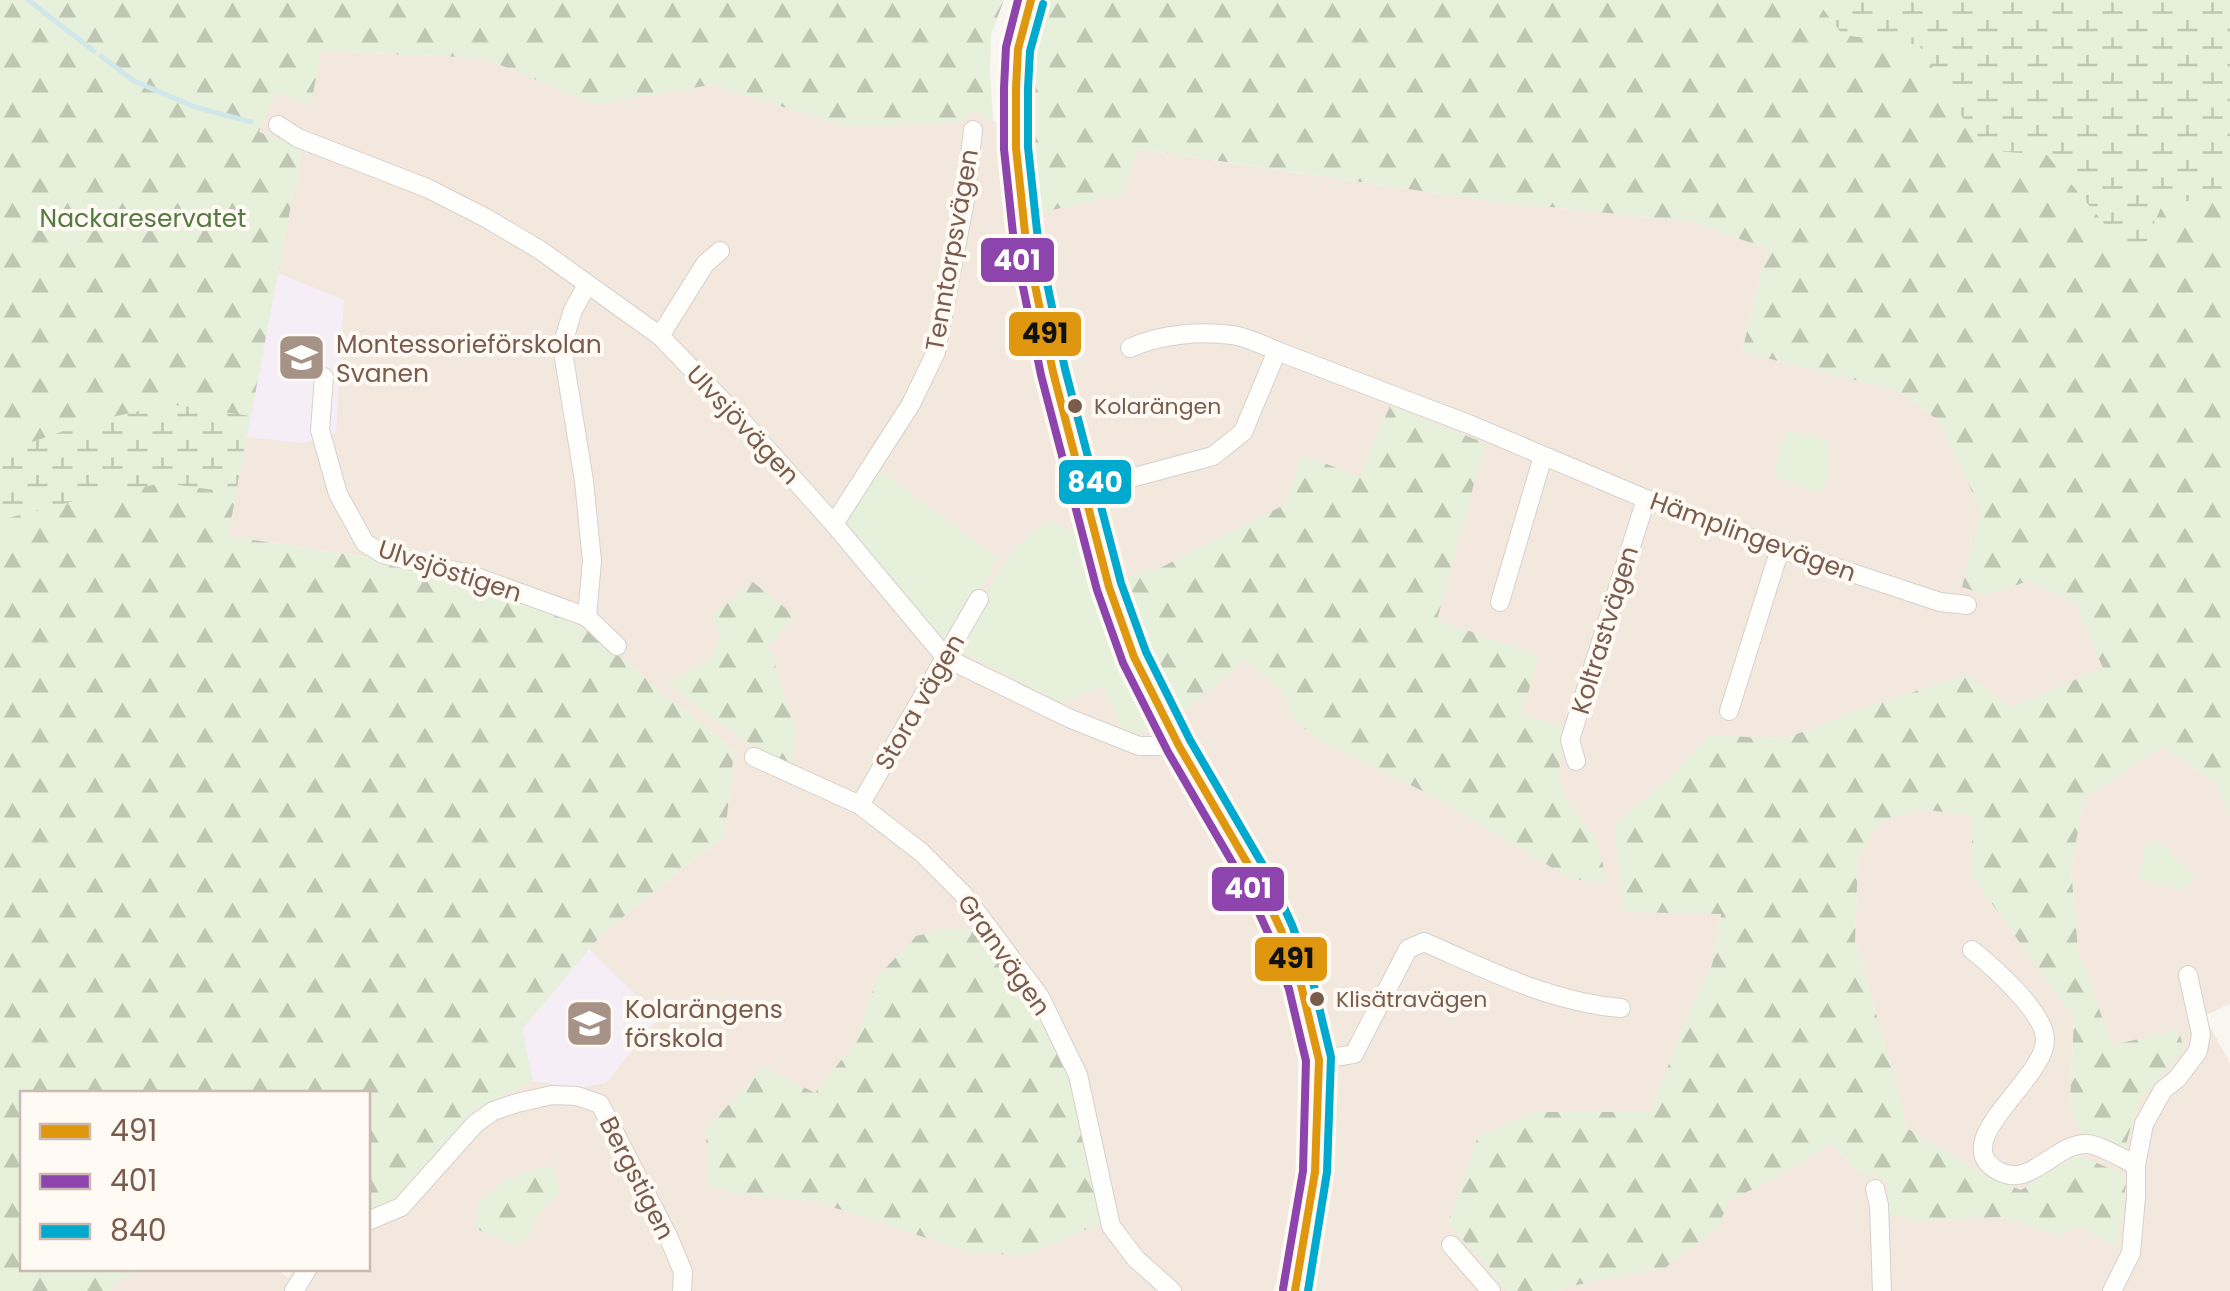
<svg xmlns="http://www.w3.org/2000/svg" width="2230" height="1291" font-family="Poppins,sans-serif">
<defs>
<pattern id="forest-firs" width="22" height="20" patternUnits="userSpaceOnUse" patternTransform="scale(2.5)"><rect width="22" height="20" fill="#e7f0db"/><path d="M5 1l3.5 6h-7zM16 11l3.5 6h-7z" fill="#c0c6b4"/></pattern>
<pattern id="wetland-marsh" width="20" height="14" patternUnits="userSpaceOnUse" patternTransform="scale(2.5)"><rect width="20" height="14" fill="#e7f0db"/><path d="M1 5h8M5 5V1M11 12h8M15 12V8" fill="none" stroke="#c0c6b4"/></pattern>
</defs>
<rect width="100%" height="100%" fill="#f9f5f0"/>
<!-- residential -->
<g fill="#f2e8de">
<path d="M321,51l162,7 112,46 116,-19 135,41 128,-15 19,10 14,1 77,410 187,401 25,77 10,71v45l-16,127 -17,38h-1162l11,-12 17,-10h138l11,9 8,-9 72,-1v-57l26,-13 82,-90 56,-27 -10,-52 81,-96 122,-98 9,-84 -144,-119 -32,-16 -85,-31 -107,-28 -139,-21 75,-387 -43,-17 17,-41z"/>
<path d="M1137,149l345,51 212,22 73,27 -25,103 157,39 41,31 41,89 5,84 43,-14 46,22 29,65 -94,40 -157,4 -69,27 -76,-4 -34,39 47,139 -9,52 -27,56 -34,92 -115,-1 -88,110 60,69h-205l23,-195 -12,-107 -37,-86 -133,-240 -20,-52 -47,-204 -15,-30 -32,-162 93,-21z"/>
<path d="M2162,747l54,35 14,35v187l-26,12 26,47v228h-671l158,-65 13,-26 38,-18 64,-39 25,29 25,6 5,8 38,35 78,-4 57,18 18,-80 -56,35 -34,-13 -83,-50 -3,-23 -47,-163 3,-85 20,-33 39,-15 55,7v61l102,142 -4,84 68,-2 46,-51 -6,-19 -66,16 -34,-96 -7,-82 13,-69z"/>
</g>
<!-- education -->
<g fill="#f6eef6">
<path d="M278,273l66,27 -8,133 -32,10 -59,-6z"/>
<path d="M589,949l70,69 -53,65 -30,5 -43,-7 -11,-52z"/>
</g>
<!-- green -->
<g fill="#e7f0db">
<path d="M1790,432l29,5 10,5 1,11 -5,34 -3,3 -8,1 -37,-14c-4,-14 3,-36 13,-45z"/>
<path d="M878,470l121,88 -49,81 -6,1 -6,-3 -94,-109z"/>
<path d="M1054,521l14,9 16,2 74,188 -17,14 -20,-7 -17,-40 -44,15 -100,-52 -1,-4c21,-38 50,-112 95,-125z"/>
<path d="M2156,840l11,8 29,32 -16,9 -41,-10 6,-32z"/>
</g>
<!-- forest -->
<g fill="url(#forest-firs)">
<path d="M0,0h1004l-13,34 -1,35 3,52 -19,-10 -20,12 -108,3 -135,-41 -116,19 -112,-46 -162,-7 -10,53 -35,-12 -17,40 43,16 -74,388 137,21 108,28 85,31 32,16 144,119 -9,84 -122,98 -81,96 11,52 -57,27 -82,90 -26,13v-117h-346v174l117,1 -17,10 -11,12h-111z"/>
<path d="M1042,0h1188v817l-14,-35 -54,-35 -78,52 -13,69 7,82 34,95 67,-15 5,20 -46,50 -14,52 -42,-16 -12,-34 4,-84 -102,-142v-61l-55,-6 -38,14 -21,33 -3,85 47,163 3,23 83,50 33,13 57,-35 45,19 3,10 -9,62 -38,-20 -19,9 -57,-18 -78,4 -38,-7v-28l-5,-8 -25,-6 -25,-29 -64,39 -38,18 -12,26 -53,42 -94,18 -12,5h-51l-60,-68 30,-87 58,-24h115l34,-91 27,-56 9,-51 -97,-2 -10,-87 60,-51 34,-39 76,4 69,-27 115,-38 42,33 93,-39 -28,-65 -46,-22 -43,14 -24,-8 19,-76 -41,-89 -41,-31 -157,-39 25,-103 -73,-27 -212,-22 -344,-51 -14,45 -94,21c-3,-71 -8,-145 12,-215z"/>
<path d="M1390,406l95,37 -48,177 102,35 -17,59 41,12 -4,49 5,22 34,44 9,43 -38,-6 -132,-80 -112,-55 -28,-20 -16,-32 -35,-31 -62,50 -33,-57 -24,-76 35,-10 124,-63 16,-49 57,21z"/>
<path d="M753,582l42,34 -26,30 27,84 -5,36c-46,-22 -84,-52 -124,-83l42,-23 11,-20 -7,-25z"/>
<path d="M974,928c31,40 67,81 86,129 22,52 29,111 40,166l-74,32 -54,-2 -155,-51 -71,-7 -38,-9 -2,-56 57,-64 52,27 39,-49 24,-68 38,-40 25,-6z"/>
<path d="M546,1165l10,6 4,22 -24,23 -7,21 -15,9 -39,-18 4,-25 28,-25z"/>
</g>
<!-- wetland -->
<g fill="url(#wetland-marsh)">
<path d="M1816,0h414v143l-5,-1 -4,54 -59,9 -25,58 -90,-108 -65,-5 -63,-105 -76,-10z"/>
<path d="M170,404l80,12 -14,77 -72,-10 -66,12 -98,25v-84l29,7 61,-21z"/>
</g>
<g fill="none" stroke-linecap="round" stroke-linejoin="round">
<!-- stream -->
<g stroke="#d0e8ea" stroke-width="5">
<path d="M28,0l66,51"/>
<path d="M101,56l33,25 61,26 56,15"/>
</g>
<defs>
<g id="minor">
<path d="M278,125l20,13 129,50 59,30 54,32 120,86 80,83 94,105 112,134 125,61 68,27h40"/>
<path d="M660,336l45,-72 15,-13"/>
<path d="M1130,348c30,-14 70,-17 102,-13 15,2 31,10 45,16"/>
<path d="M324,377l-4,53 18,64 27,49 18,11 85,20 119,43 5,-56 -8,-80 -22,-135 11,-36 14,-25"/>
<path d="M1086,490l127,-34 30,-24 34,-81 194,74 175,74 134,50 160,53 27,3"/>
<path d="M834,524l77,-120 25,-52 29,-152 8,-70"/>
<path d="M1500,602l43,-146"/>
<path d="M587,617l30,29"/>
<path d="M1729,711l51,-162"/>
<path d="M754,757l106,48 61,47 42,42 77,103 38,78 33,151 25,33 36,32"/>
<path d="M1576,761l-6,-21 76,-241"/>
<path d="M860,805l119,-206"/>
<path d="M1972,950c21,17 71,61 73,88 3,39 -96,101 -50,131 35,23 58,-26 92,-25 11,0 38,16 49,21"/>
<path d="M1319,1060l35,-6 54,-105 16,-7c64,28 126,60 197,66"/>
<path d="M1875,1189l4,16 3,86"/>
<path d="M368,1221l33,-14 74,-83 18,-13 24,-8 35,-8 25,1 23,8 68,132 15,36 -1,19"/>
<path d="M1451,1245l40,46"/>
<path d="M294,1291l14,-23"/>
<path d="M2112,1291l19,-38 5,-56v-32l8,-41 19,-34 14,-11 21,-28 3,-17 -13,-59"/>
</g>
<path id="secondary" d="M1031,0l-8,24 -5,25 -2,39v60l10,94 27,130 56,215 25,70 45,89 81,139 21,45 20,55 18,75 -4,112 -20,119"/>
</defs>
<!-- minor casing -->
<use href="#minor" stroke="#d7d1cb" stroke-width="20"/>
<!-- secondary casing -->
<use href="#secondary" stroke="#d9d2cb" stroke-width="25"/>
<!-- minor -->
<use href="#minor" stroke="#fefefd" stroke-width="18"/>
<!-- secondary -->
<use href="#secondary" stroke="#fefefd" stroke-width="22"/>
<defs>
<path id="bus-1" d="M1031,0l-13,49 -2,39v60l10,94 27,130 56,215 25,70 45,89 81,139 21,45 20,55 18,75 -4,112 -20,119"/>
<path id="bus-2" d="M1018,0l-12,47 -2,41v61l10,94 27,132 56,215 26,73 45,89 81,139 20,44 20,54 17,72 -3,110 -20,118"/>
<path id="bus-3" d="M1043,4l-13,47 -2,37v59l10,93 27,129 56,214 25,69 44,88 81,139 21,46 21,57 18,75 -4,115 -19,119"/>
</defs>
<!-- bus-1 casing -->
<use href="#bus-1" stroke="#fffaf3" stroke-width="15"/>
<!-- bus-2 casing -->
<use href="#bus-2" stroke="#fffaf3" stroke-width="15"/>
<!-- bus-3 casing -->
<use href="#bus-3" stroke="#fffaf3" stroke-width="15"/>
<!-- bus-1 -->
<use href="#bus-1" stroke="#de970f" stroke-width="8"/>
<!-- bus-2 -->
<use href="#bus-2" stroke="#8e44ad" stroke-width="8"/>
<!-- bus-3 -->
<use href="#bus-3" stroke="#00a9ce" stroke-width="8"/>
</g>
<!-- icons -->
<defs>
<symbol id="school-square" viewBox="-11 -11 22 22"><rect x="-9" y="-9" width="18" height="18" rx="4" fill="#a69286" stroke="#fffaf3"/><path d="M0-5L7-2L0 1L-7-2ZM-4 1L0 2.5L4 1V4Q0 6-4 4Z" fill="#fff"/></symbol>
</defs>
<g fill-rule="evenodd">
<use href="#school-square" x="274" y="330" width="55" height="55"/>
<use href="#school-square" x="562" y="996" width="55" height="55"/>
</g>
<!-- markers -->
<g fill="#7a5c4d" stroke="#fffaf3" stroke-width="4">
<circle cx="1075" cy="406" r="9"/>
<circle cx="1317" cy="999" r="9"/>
</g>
<g text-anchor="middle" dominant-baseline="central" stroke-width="8" stroke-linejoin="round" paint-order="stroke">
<!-- bus labels -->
<g font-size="22" fill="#7a5c4d" stroke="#fffaf3" text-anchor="start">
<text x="1094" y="406">Kolarängen</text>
<text x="1336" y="999">Klisätravägen</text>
</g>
<!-- park labels -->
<g font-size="25" fill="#537a41" stroke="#fffaf3">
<text x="143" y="218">Nackareservatet</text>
</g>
<!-- street labels -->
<g font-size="25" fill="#7a5c4d" stroke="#fffaf3">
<text transform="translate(952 250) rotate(-80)">Tenntorpsvägen</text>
<text transform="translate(743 425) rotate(47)">Ulvsjövägen</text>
<text transform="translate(1753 537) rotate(20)">Hämplingevägen</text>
<text transform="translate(450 571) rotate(18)">Ulvsjöstigen</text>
<text transform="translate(1605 630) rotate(-73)">Koltrastvägen</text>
<text transform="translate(920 702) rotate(-60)">Stora vägen</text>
<text transform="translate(1004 955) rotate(55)">Granvägen</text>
<text transform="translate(637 1178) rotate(63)">Bergstigen</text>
</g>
<!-- poi labels -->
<g font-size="25" fill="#7a5c4d" stroke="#fffaf3" text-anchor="start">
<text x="336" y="344">Montessorieförskolan<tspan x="336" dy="29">Svanen</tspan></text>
<text x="625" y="1009">Kolarängens<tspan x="625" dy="29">förskola</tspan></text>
</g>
</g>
<g stroke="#fffaf3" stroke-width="4">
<rect x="979" y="236" width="77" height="48" rx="10" fill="#8e44ad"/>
<rect x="1007" y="310" width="76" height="48" rx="10" fill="#de970f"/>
<rect x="1057" y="458" width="76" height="48" rx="10" fill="#00a9ce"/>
<rect x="1210" y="865" width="76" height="48" rx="10" fill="#8e44ad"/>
<rect x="1253" y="935" width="76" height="48" rx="10" fill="#de970f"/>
</g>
<g font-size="28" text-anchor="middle" font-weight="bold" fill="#fff">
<text x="1017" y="270">401</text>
<text x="1095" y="492">840</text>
<text x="1248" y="898">401</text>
</g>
<g font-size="28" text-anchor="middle" font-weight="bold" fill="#111">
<text x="1045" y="343">491</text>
<text x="1291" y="968">491</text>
</g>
<!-- legend -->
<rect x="20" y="1091" width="350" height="180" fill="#fffaf3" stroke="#cabbb1" stroke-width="2.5"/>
<rect x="40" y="1124" width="50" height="15" fill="#de970f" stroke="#cabbb1" stroke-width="2.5"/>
<text x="110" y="1141" font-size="30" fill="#7a5c4d">491</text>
<rect x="40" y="1174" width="50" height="15" fill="#8e44ad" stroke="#cabbb1" stroke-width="2.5"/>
<text x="110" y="1191" font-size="30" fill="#7a5c4d">401</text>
<rect x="40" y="1224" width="50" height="15" fill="#00a9ce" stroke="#cabbb1" stroke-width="2.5"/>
<text x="110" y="1241" font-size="30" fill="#7a5c4d">840</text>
</svg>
